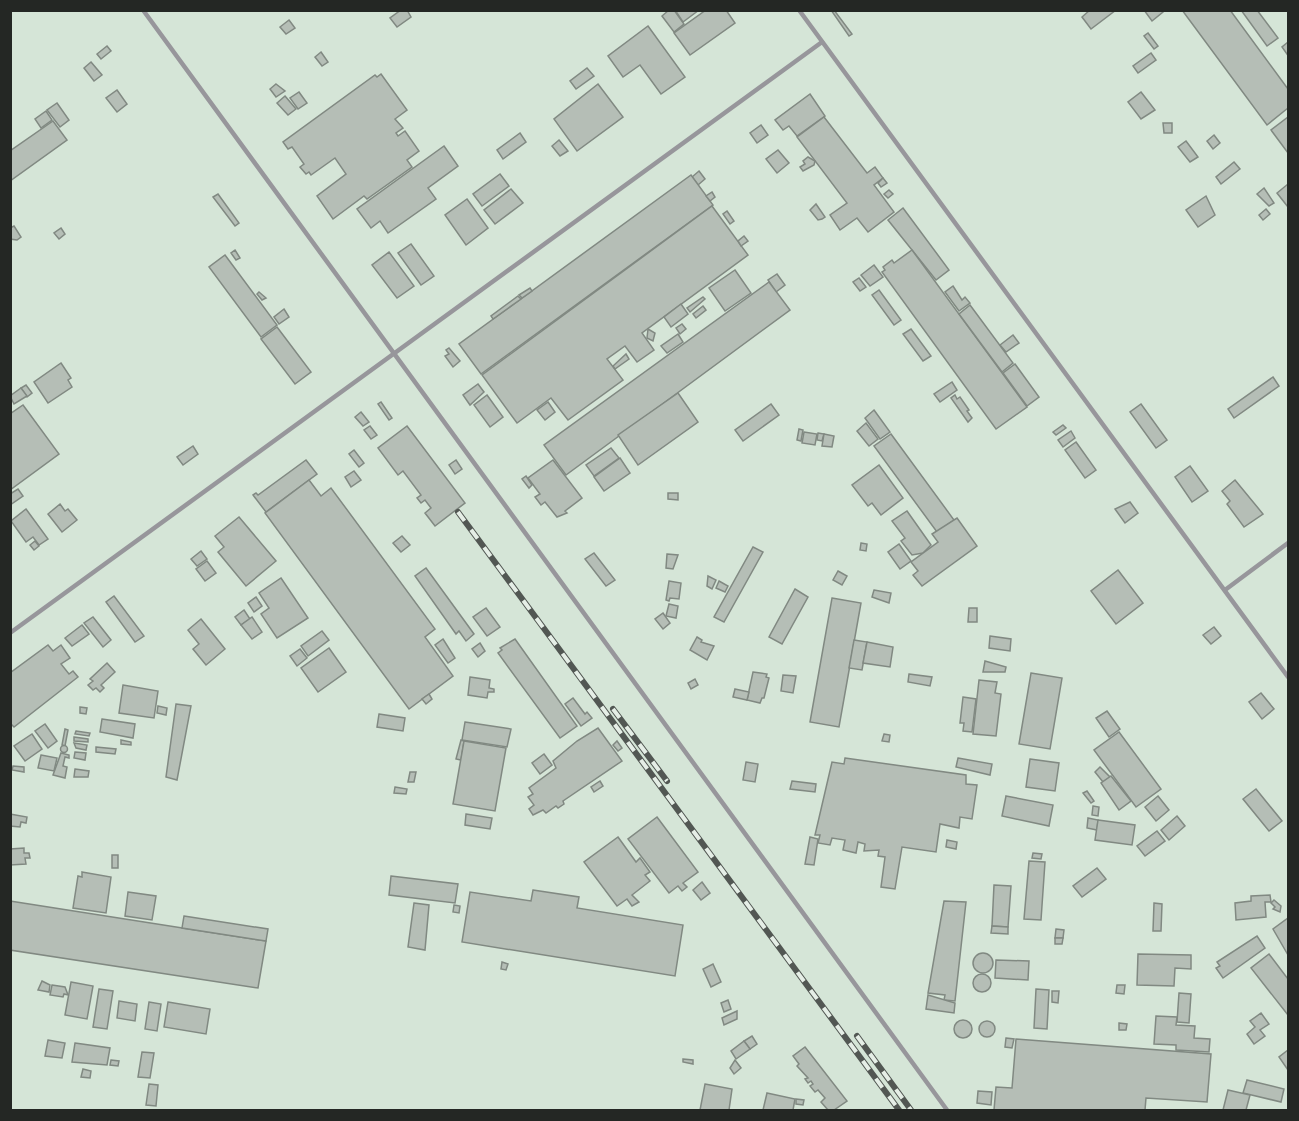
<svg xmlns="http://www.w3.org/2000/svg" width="1299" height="1121" font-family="'IBM Plex Serif',serif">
<rect width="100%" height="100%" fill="#e5eee6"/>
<!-- built -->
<rect fill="#d5e5d7" x="11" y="11" width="1277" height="1099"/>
<!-- building -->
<g fill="#b5beb6" stroke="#818982" stroke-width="1.5">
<path d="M401,10h6l4,7 -14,10 -7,-9z"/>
<path d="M669,10h5l10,14 -10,8 -12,-16z"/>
<path d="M675,10h24l-16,12z"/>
<path d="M706,10h20l9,13 -45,32 -16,-22z"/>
<path d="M831,10h3l18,24 -3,2z"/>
<path d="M1090,10h26l-25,19 -9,-12z"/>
<path d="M1144,10h18l1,2 -11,9z"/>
<path d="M1182,10h48l58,79v19l-21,17z"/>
<path d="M1241,10h16l21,28 -11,8z"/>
<path d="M289,20l6,8 -9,6 -6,-7z"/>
<path d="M648,26l37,51 -24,17 -21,-29 -17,12 -15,-21z"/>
<path d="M1148,33l10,13 -4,3 -10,-13z"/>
<path d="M1288,42v11l-1,1 -5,-7z"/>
<path d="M107,46l4,5 -10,8 -4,-5z"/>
<path d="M321,52l7,10 -6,4 -7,-9z"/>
<path d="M1151,53l5,7 -18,13 -5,-7z"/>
<path d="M91,62l11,13 -8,6 -10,-13z"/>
<path d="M587,68l7,8 -18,13 -6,-8z"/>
<path d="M381,74l26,36 -12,9 8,9 -7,5 2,3 7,-5 14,20 -12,9 5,7 -45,32 -3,-3 -31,23 -16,-23 29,-22 -11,-16 -24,17 -2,-3 -3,2 -6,-7 4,-3 -12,-17 -4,2 -5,-7 92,-67 2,2z"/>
<path d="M276,84l9,7 -9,6 -6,-8z"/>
<path d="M598,84l25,33 -46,34 -23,-32z"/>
<path d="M117,90l10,14 -10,8 -11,-14z"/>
<path d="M299,92l8,11 -9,6 -8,-11z"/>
<path d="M1141,92l14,18 -14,9 -13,-17z"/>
<path d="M810,94l15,22 -28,20 -8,-10 -6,4 -8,-10z"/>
<path d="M285,96l11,13 -8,6 -11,-12z"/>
<path d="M57,103l12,17 -9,7 -13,-17z"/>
<path d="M46,111l6,9 -11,8 -6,-9z"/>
<path d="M824,117l43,56 8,-6 8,11 -9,7 20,27 -26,20 -11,-14 -17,12 -10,-15 17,-12 -50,-66z"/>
<path d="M1288,117v36l-17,-23z"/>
<path d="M53,121l14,19 -57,41v-30z"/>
<path d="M1163,123h9v10h-8z"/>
<path d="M761,125l7,10 -11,8 -7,-10z"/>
<path d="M520,133l6,9 -23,17 -6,-9z"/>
<path d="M1214,135l6,8 -7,6 -6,-8z"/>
<path d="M559,140l9,11 -8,5 -8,-10z"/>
<path d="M1186,141l12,16 -8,5 -12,-15z"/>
<path d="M444,146l14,20 -30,22 8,11 -48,34 -8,-12 -9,7 -14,-19z"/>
<path d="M778,150l11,13 -12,10 -11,-14z"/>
<path d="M808,157l7,4 -1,4 -11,6 -3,-4 5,-3 -2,-3z"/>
<path d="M1234,162l6,7 -19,15 -5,-7z"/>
<path d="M699,171l6,8 -7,6 -6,-8z"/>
<path d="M500,174l9,12 -27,20 -9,-12z"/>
<path d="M691,175l22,30 -232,169 -22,-30z"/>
<path d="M883,178l4,5 -6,4 -3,-4z"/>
<path d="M1288,184v23l-11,-14z"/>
<path d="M1264,188l10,15 -5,3 -12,-12z"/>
<path d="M511,189l12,14 -28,21 -11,-14z"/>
<path d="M889,190l4,4 -5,4 -4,-4z"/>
<path d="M712,192l3,5 -5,4 -4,-5z"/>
<path d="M218,194l21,29 -4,3 -22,-29z"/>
<path d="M1206,196l9,19 -17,12 -12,-17z"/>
<path d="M467,199l21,29 -22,17 -21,-30z"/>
<path d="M816,204l9,13 -3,2 -4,1 -8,-10z"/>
<path d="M712,206l36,49 -106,78 12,17 -17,12 -12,-16 -18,13 16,21 -55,40 -17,-22 -34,25 -35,-48z"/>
<path d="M903,208l46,62 -13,10 -48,-60z"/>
<path d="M1266,209l4,5 -7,6 -4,-5z"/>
<path d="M727,211l7,10 -4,3 -7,-10z"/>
<path d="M14,226l7,11 -4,3 -7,-1v-11z"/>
<path d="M61,228l4,6 -6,5 -5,-6z"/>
<path d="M744,236l4,5 -7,5 -3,-5z"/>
<path d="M411,244l23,32 -13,9 -23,-32z"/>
<path d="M235,250l5,8 -4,2 -5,-7z"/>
<path d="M912,250l115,157 -31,22 -114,-157 3,-2 -2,-3 9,-7 2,3z"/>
<path d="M389,252l25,34 -17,12 -25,-33z"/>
<path d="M225,255l52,70 -16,12 -52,-70z"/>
<path d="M874,265l9,12 -13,9 -9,-11z"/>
<path d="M735,270l16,23 -26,18 -16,-23z"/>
<path d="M777,274l8,11 -9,7 -8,-12z"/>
<path d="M859,278l7,9 -6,4 -7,-9z"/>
<path d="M769,282l21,28 -224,165 -22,-30z"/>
<path d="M953,286l9,14 3,-3 5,6 -11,8 -14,-19z"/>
<path d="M530,288l2,3 -10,7 -3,-3z"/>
<path d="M879,290l22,30 -7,5 -22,-30z"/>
<path d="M259,292l7,6 -4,2 -5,-6z"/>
<path d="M518,296l3,3 -28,20 -2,-3z"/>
<path d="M703,297l2,2 -15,13 -3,-4z"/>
<path d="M681,304l7,10 -17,13 -7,-10z"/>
<path d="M970,305l43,58 -11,9 -43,-58z"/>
<path d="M703,306l3,4 -10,8 -3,-4z"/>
<path d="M284,309l5,8 -10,7 -5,-7z"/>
<path d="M682,324l4,5 -6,5 -4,-6z"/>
<path d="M277,327l34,45 -16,12 -34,-45z"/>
<path d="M648,329l7,4 -2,8 -6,-3z"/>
<path d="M911,329l20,27 -8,5 -20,-27z"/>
<path d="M678,334l5,8 -16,11 -6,-7z"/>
<path d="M1013,335l6,8 -13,9 -6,-7z"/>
<path d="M449,348l11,13 -7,6 -8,-11 4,-2 -3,-4z"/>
<path d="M626,354l3,5 -14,10 -2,-3z"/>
<path d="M61,363l10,15 -3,2 4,7 -24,16 -14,-21z"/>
<path d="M1015,364l24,33 -12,9 -24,-33z"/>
<path d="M1273,377l6,9 -45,32 -6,-9z"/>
<path d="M952,382l5,8 -17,12 -6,-8z"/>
<path d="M478,384l6,8 -14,13 -7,-10z"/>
<path d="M26,385l6,8 -5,4 -6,-9z"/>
<path d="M21,388l6,8 -13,8 -4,-8z"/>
<path d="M678,393l20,29 -60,43 -20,-30z"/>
<path d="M487,395l16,22 -13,10 -16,-22z"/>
<path d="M955,395l2,4 3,-2 9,13 -2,1 5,7 -4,4 -17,-24z"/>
<path d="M381,402l11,16 -3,2 -11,-16z"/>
<path d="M548,402l7,10 -10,8 -8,-10z"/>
<path d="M771,404l8,11 -36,26 -8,-11z"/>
<path d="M1141,404l26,36 -11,8 -26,-36z"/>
<path d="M23,405l36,49 -49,36v-76z"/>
<path d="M874,410l16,22 -10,7 -15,-21z"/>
<path d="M361,412l8,10 -6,4 -8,-9z"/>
<path d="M866,423l12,16 -9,7 -12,-15z"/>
<path d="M1063,425l3,3 -10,7 -3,-3z"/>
<path d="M370,426l7,9 -6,4 -7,-9z"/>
<path d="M407,426l58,77 -30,23 -10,-13 6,-5 -6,-8 -4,3 -4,-5 4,-3 -18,-24 -5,4 -20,-27z"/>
<path d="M799,429l4,1 -2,11 -4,-1z"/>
<path d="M1071,431l4,7 -12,9 -5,-7z"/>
<path d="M804,432l13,2 -2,11 -13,-2z"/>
<path d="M818,433l6,1 -2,7 -5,-1z"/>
<path d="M824,434l10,2 -2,11 -10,-1z"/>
<path d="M891,434l63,86 -17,12 -63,-86z"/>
<path d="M1076,442l20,28 -11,8 -20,-28z"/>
<path d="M193,446l5,8 -15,11 -6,-8z"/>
<path d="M611,448l8,10 -25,18 -8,-11z"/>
<path d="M354,450l10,13 -5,4 -10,-13z"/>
<path d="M620,458l10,15 -26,18 -10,-14z"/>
<path d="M306,460l11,14 -51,38 -13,-17 3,-2 2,2z"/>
<path d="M456,460l6,9 -7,5 -6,-9z"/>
<path d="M553,460l29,38 -17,13 2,2 -10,4 -12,-15 -4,3 -6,-8 5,-3 -12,-16z"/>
<path d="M879,465l24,33 -22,17 -9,-12 -4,3 -16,-21z"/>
<path d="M1190,466l18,25 -16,11 -17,-25z"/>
<path d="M354,471l7,9 -10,7 -6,-10z"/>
<path d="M526,476l6,9 -3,3 -7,-9z"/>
<path d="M309,480l12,16 10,-8 104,141 -10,8 28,39 -44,33 -144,-196z"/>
<path d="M1235,480l28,34 -19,13 -17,-23 3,-3 -8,-10z"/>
<path d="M18,489l5,7 -13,9v-11z"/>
<path d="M668,493h10v7l-10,-1z"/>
<path d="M1130,502l8,11 -13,10 -10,-14z"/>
<path d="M60,504l5,7 3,-2 9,11 -15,12 -14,-18z"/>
<path d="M26,509l22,30 -9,6 -6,-8 -7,5 -15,-21z"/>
<path d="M907,511l24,34 -8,8 -11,2 -11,-14 4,-3 -13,-17z"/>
<path d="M239,517l37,44 -30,25 -28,-34 6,-5 -9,-11z"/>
<path d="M957,518l20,28 -55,40 -9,-11 5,-4 -7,-9 27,-20 -6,-8z"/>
<path d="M402,536l8,9 -9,7 -8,-9z"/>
<path d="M35,541l4,5 -5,4 -4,-5z"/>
<path d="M861,543l6,1 -1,7 -6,-1z"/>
<path d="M899,544l12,17 -11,8 -12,-17z"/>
<path d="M753,547l10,5 -39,70 -10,-5z"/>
<path d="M201,551l6,8 -10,7 -6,-7z"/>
<path d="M594,553l21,27 -9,6 -21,-27z"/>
<path d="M667,554l11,1 -5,14 -7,-1z"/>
<path d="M207,561l9,12 -11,8 -9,-12z"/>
<path d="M426,568l48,66 -8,7 -7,-10 -3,3 -41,-58z"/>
<path d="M1118,570l25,33 -27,21 -25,-33z"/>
<path d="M838,571l9,5 -5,9 -9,-5z"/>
<path d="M708,576l8,4 -4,9 -5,-3z"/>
<path d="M281,578l27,40 -31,20 -16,-24 8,-6 -10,-15z"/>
<path d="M669,581l12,2 -2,16 -9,-1 -1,3 -3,-1z"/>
<path d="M719,581l9,5 -3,6 -9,-4z"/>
<path d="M795,589l13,8 -26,47 -13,-7z"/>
<path d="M874,590l17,3 -2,10 -17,-6z"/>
<path d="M114,596l30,40 -9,6 -29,-40z"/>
<path d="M256,597l6,9 -8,6 -6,-9z"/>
<path d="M832,598l29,5 -22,124 -29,-5z"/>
<path d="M669,604l9,2 -2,12 -10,-2z"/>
<path d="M486,608l14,19 -13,9 -14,-19z"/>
<path d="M969,608h8v14h-9z"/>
<path d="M244,610l6,9 -9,6 -6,-8z"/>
<path d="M663,613l7,10 -7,6 -8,-10z"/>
<path d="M93,617l18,23 -8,7 -19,-24z"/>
<path d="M252,617l10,15 -10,7 -11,-14z"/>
<path d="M201,619l24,30 -19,16 -13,-16 6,-5 -11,-14z"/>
<path d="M82,625l7,9 -17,12 -7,-8z"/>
<path d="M1214,627l7,9 -10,8 -8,-9z"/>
<path d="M322,631l7,9 -21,16 -7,-10z"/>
<path d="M990,636l21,3 -1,12 -21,-3z"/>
<path d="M697,637l5,3 -1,2 13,4 -7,14 -17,-10z"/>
<path d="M443,639l12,19 -7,5 -13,-18z"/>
<path d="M515,639l62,87 -17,12 -62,-85 4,-3 -2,-2z"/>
<path d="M854,640l13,2 -5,28 -13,-2z"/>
<path d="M867,642l26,5 -3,20 -27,-4z"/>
<path d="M480,643l5,8 -7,6 -6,-8z"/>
<path d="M48,645l5,6 8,-6 9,13 -9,6 8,10 4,-3 5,6 -64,50 -4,-4v-50z"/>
<path d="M329,648l17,24 -28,20 -17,-24z"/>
<path d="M300,649l7,9 -10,8 -7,-10z"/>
<path d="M985,661l21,6 -1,5h-22z"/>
<path d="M107,663l8,9 -14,13 3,3 -4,4 -4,-4 -3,2 -5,-5 5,-4 -3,-2z"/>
<path d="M753,672l14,2 -1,3 3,1 -5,20h-2l-2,5 -13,-3z"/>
<path d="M1031,673l31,5 -12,71 -31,-5z"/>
<path d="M909,674l23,3 -2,9 -22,-4z"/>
<path d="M783,675l13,1 -3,17 -12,-2z"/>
<path d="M470,677l20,3 -1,8 5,1v3h-6l-1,6 -19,-3z"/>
<path d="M695,679l3,6 -7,4 -3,-6z"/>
<path d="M979,680l18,2 -2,11 6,1 -5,42 -23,-2z"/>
<path d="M123,685l35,6 -4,27 -35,-5z"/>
<path d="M735,689l14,3 -2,8 -14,-3z"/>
<path d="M1261,693l13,16 -12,10 -13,-17z"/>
<path d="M429,694l3,5 -6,5 -4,-5z"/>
<path d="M963,697l13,2 -4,33 -9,-1 1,-8h-4z"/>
<path d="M573,698l12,16 2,-2 5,6 -11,8 -16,-22z"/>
<path d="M176,704l15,2 -14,74 -11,-3z"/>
<path d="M158,706l9,2 -1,7 -9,-2z"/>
<path d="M80,707l7,1 -1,6 -6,-1z"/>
<path d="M1107,711l13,18 -11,8 -13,-19z"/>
<path d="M379,714l26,4 -2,13 -26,-4z"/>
<path d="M102,719l33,5 -2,14 -33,-6z"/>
<path d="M465,722l46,7 -4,18 -45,-7z"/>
<path d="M45,724l12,17 -9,7 -13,-17z"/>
<path d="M598,728l24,33 -59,40 1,3 -6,4 -2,-2 -10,7 -3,-3 -10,5 -4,-6 5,-4 -6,-8 5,-3 -4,-6 27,-20 -3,-7 24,-20z"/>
<path d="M65,729l3,1 -3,16 -3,-1z"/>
<path d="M76,731l14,2 -1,3 -14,-2z"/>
<path d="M1119,732l42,57 -25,18 -42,-57z"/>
<path d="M32,734l10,15 -17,12 -11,-15z"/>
<path d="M884,734l6,1 -1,7 -7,-1z"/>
<path d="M74,737l14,2v3l-14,-1z"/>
<path d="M121,740l10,2v3l-10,-1z"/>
<path d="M461,740l3,1 -3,19 -5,-1z"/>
<path d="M464,741l42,7 -11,63 -42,-7z"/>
<path d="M617,741l5,7 -4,3 -5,-6z"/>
<path d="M74,743l13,2 -1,5 -10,-2z"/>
<circle cx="64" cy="749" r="3.5"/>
<path d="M96,747l20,2 -1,5 -19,-2z"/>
<path d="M75,752l11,1 -1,7 -11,-2z"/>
<path d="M61,753l8,2v3l-4,-1 -2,9 4,1 -2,11 -12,-3z"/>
<path d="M544,754l8,11 -12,9 -8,-11z"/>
<path d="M41,755l16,3 -3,13 -16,-3z"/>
<path d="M845,758l121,17v9l11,1 -5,34 -12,-2 -1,11 -19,-4 -4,28 -34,-5 -7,42 -14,-2 4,-30 -7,-1 1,-6 -15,1 1,-7 -7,-2 -2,11 -13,-3 2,-10 -13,-2 -2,7 -12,-2 2,-8h-5l17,-73 12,2z"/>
<path d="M958,758l34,6 -2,11 -34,-8z"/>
<path d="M1030,759l29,4 -4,28 -29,-4z"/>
<path d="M746,762l12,2 -3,18 -12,-2z"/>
<path d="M13,766l11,1v5l-12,-2z"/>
<path d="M1100,767l10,10 -7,5 -8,-10z"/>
<path d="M75,769l14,2 -1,6h-14z"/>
<path d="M410,772h6l-2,10h-6z"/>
<path d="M1111,776l20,25 -12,9 -18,-27z"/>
<path d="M600,781l3,5 -9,6 -3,-5z"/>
<path d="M792,781l24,3 -1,8 -25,-3z"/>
<path d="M395,787l12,2 -1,5 -12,-1z"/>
<path d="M1256,789l26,32 -13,10 -26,-32z"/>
<path d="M1087,791l7,10 -3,2 -8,-10z"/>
<path d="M1006,796l47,9 -4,21 -47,-10z"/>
<path d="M1158,796l11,14 -13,11 -11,-14z"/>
<path d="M1093,806l6,1 -1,9 -6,-1z"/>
<path d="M10,814l17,3 -1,6 -5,-1 -1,5 -10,-1z"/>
<path d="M466,814l26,4 -2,11 -25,-4z"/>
<path d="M1177,816l8,10 -16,14 -8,-10z"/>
<path d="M657,817l41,55 -15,11 4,4 -5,4 -4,-5 -9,7 -41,-54z"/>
<path d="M1088,818l10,2 -1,10 -10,-2z"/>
<path d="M1098,820l37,5 -3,20 -37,-5z"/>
<path d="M1157,831l8,10 -20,15 -8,-10z"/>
<path d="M618,837l18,25 4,-4 10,14 -5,3 5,6 -18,14 7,7 -7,4 -5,-7 -10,7 -33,-44z"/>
<path d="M810,837l8,2 -4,26 -9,-1z"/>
<path d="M947,840l10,2 -1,7 -10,-2z"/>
<path d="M24,848v5h5l1,5h-5l1,6 -16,1v-16z"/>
<path d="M1033,853l9,1 -1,5 -9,-1z"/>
<rect x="112" y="855" width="6" height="13"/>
<path d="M1029,861l16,1 -4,58 -17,-1z"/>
<path d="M1097,868l9,11 -24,18 -9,-11z"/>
<path d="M82,872l29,5 -5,36 -33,-5 5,-32 4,1z"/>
<path d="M391,876l67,8 -3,19 -66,-8z"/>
<path d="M702,882l8,11 -9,7 -8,-10z"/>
<path d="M994,885l17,1 -3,41 -16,-1z"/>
<path d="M533,890l46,7 -2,11 106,17 -8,51 -213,-34 8,-50 61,9z"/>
<path d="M128,892l28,4 -4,24 -27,-4z"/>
<path d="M1270,895l1,7h-6l1,15 -30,3 -1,-17 16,-2v-5z"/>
<path d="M1274,900l7,6 -1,6 -7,-3 2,-2 -4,-4z"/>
<path d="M10,901l256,40 -8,47 -248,-38z"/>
<path d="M944,901l22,1 -11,99 -11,-1 1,-5 -17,-2z"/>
<path d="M414,903l15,2 -4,45 -17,-3z"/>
<path d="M1154,903l8,1 -1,27h-8z"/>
<path d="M454,905l6,1 -1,7 -6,-1z"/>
<path d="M184,916l84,13 -2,12 -84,-13z"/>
<path d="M1288,918v37l-15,-26z"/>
<path d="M992,926l16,1v7l-17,-1z"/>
<path d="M1056,929l8,1 -1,8h-8z"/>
<path d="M1257,936l8,12 -42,30 -7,-10 4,-2 -3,-4z"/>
<path d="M1055,938h8l-1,6h-7z"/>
<circle cx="983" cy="963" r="10"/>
<path d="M1138,954l53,1v14l-16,-1 -1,18 -37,-1z"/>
<path d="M1269,954l19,25v36l-37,-47z"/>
<path d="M996,960l33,1 -1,19 -33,-2z"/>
<path d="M502,962l6,2 -2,6 -5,-1z"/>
<path d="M713,964l8,18 -10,5 -8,-18z"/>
<circle cx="982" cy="983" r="9"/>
<path d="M42,981l8,4 -1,7 -11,-2z"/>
<path d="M71,982l22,4 -6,33 -22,-4z"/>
<path d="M52,985l13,2 3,8 -4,-1 -1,3 -13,-2z"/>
<path d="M1117,985h8l-1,9 -8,-1z"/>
<path d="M99,989l14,2 -6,38 -14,-2z"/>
<path d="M1036,989l13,1 -2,39 -13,-1z"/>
<path d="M1052,991h7l-1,12 -6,-1z"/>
<path d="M1179,993l12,1 -2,29 -12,-1z"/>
<path d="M928,995l27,8 -1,10 -28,-4z"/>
<path d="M728,1000l3,9 -7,3 -3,-9z"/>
<path d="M119,1001l18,3 -2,17 -18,-3z"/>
<path d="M149,1002l12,2 -4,27 -12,-2z"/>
<path d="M168,1002l42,7 -4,25 -42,-7z"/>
<path d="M737,1011v8l-13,6 -2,-7z"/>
<path d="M1261,1013l8,11 -9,6 5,6 -11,8 -7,-10 8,-7 -5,-6z"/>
<path d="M1156,1016l21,1 -1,8 19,1 -1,12 16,1 -1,13 -33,-2v-5l-22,-1z"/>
<circle cx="963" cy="1029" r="9"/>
<circle cx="987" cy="1029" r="8"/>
<path d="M1119,1023l8,1 -1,6h-7z"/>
<path d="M752,1036l5,8 -7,5 -6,-8z"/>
<path d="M1006,1038l8,1 -2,9 -7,-1z"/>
<path d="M1016,1039l195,15 -4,48 -61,-4 -1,12h-151l2,-23 16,1z"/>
<path d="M48,1040l17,3 -3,15 -17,-2z"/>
<path d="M744,1041l6,8 -14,10 -5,-8z"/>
<path d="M75,1043l35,5 -3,17 -35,-3z"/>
<path d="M805,1047l42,54 -13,9h-6l-7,-8 4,-4 -7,-8 -3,2 -5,-6 3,-2 -2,-3 -3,2 -3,-4 3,-1 -11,-12 2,-2 -6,-8z"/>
<path d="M1288,1050v20l-9,-13z"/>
<path d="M142,1052l12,1 -4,25 -12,-1z"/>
<path d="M683,1059l10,1v4l-10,-2z"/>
<path d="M111,1060l8,1 -1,5 -8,-1z"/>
<path d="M735,1060l6,8 -7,6 -4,-6z"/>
<path d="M83,1069l8,2 -1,7 -9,-1z"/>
<path d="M1247,1080l37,9 -3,13 -38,-9z"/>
<path d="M149,1084l9,1 -2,21 -10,-1z"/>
<path d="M705,1084l27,5 -3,21h-29z"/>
<path d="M1228,1090l22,5 -4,15h-23z"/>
<path d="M978,1091l14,1 -1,13 -14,-2z"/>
<path d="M767,1093l28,6 -2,11h-30z"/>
<path d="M796,1099l8,1 -1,5 -7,-1z"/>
</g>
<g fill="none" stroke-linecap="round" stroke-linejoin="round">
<!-- service -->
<g stroke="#97969b" stroke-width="4.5">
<path d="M143,10l804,1100"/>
<path d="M799,10l489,667"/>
<path d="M1225,590l63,-47"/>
<path d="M10,633l812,-591"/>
</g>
<defs>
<g id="rail">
<path d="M458,512l441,598"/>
<path d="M613,709l54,72"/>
<path d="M857,1036l54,74"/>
</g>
</defs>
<!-- rail casing -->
<use href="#rail" stroke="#525753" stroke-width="6"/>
<!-- rail -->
<use href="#rail" stroke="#e5eee6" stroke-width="4" stroke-dasharray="11" stroke-linecap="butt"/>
</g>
<!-- border -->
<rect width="1299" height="1121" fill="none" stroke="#242724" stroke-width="24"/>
</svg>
